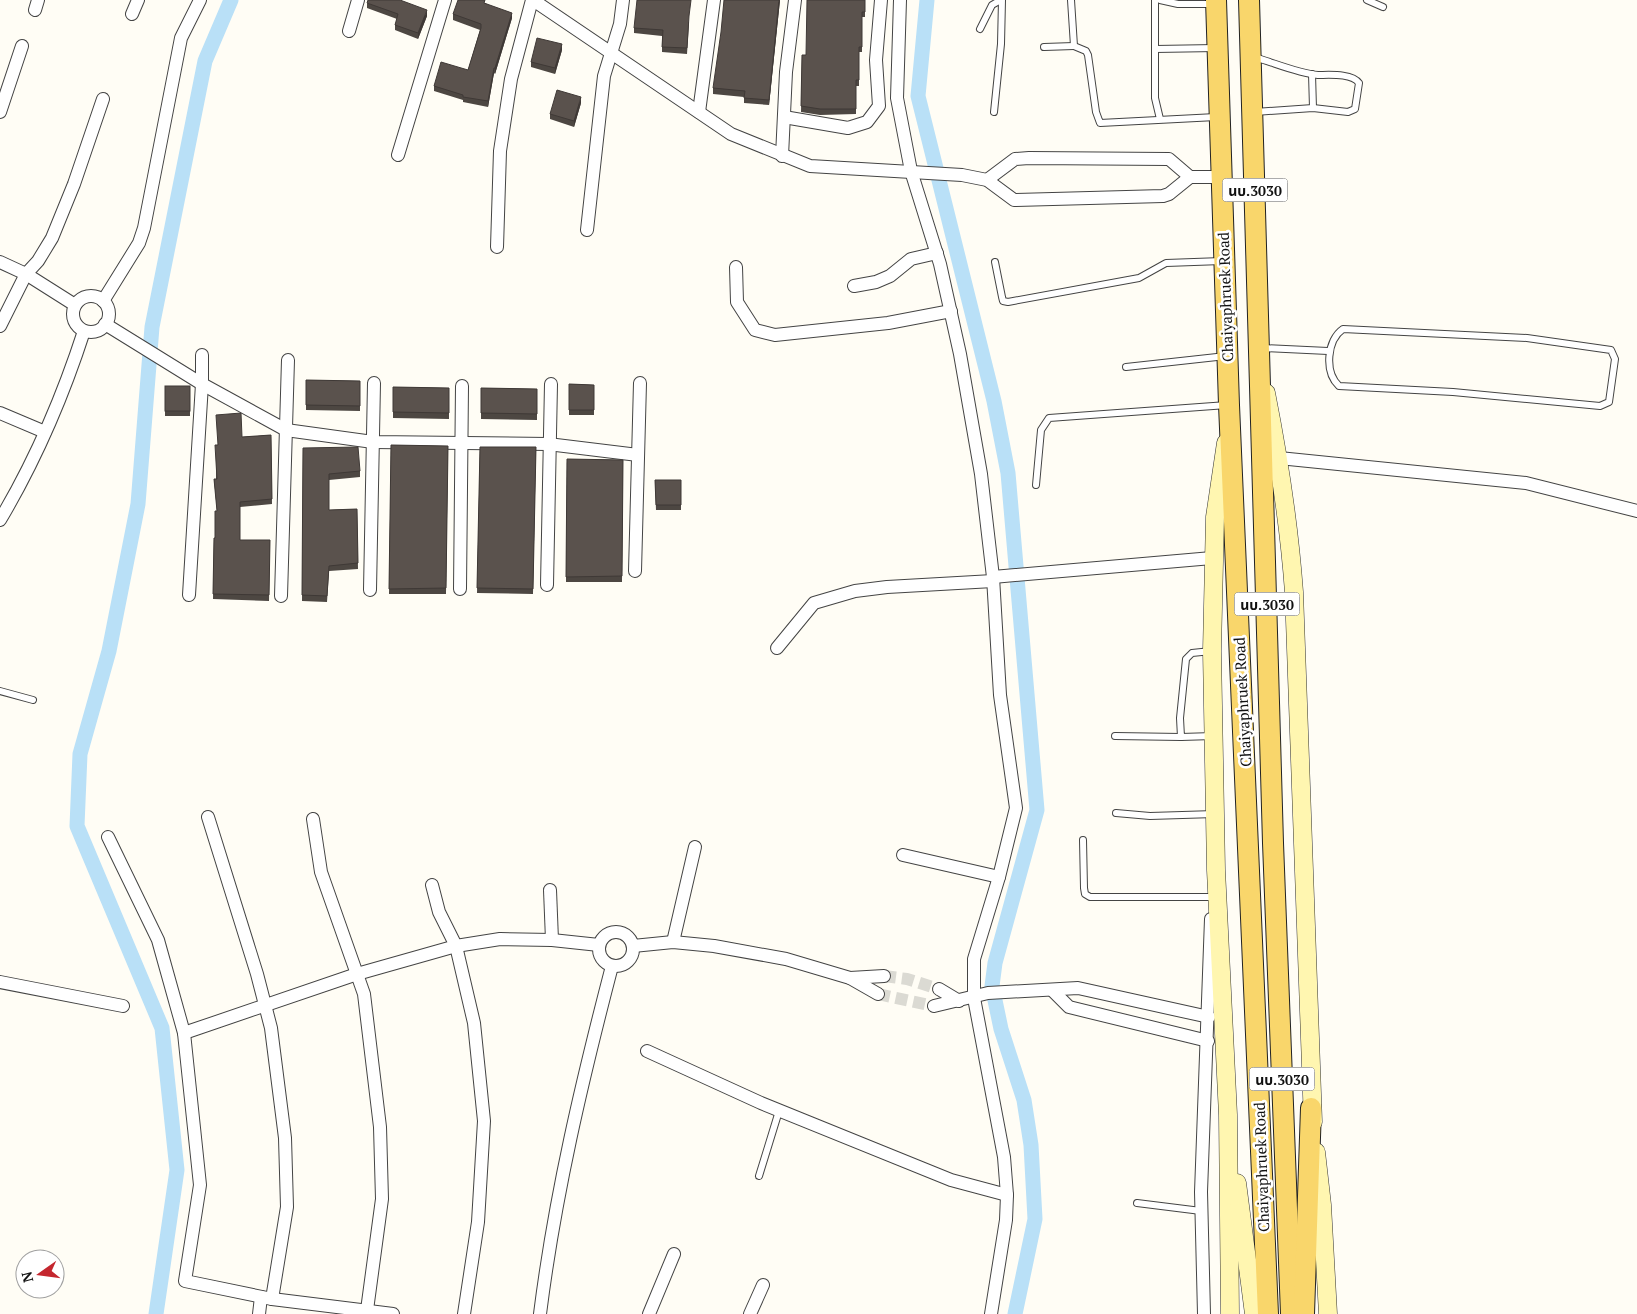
<svg xmlns="http://www.w3.org/2000/svg" width="1637" height="1314" font-family="'PT Serif','Noto Sans Thai',serif">
<rect width="100%" height="100%" fill="#fffdf5"/>
<g fill="none" stroke-linecap="round" stroke-linejoin="round">
<!-- canal -->
<g stroke="#b9e0f7" stroke-width="15">
<path d="M927,0l-9,96 76,305 14,72 29,337 -42,153 -3,23 9,43 23,71 7,45 4,74 -20,95"/>
<path d="M156,1314l21,-144 -15,-142 -85,-202 3,-72 29,-103 29,-147 14,-177 53,-266 26,-61"/>
</g>
<!-- minor-tunnel -->
<g stroke="#dbdad3" stroke-width="12" stroke-dasharray="12 6" stroke-linecap="butt">
<path d="M884,976l23,3 32,10"/>
<path d="M878,994l56,12"/>
</g>
<defs>
<g id="service">
<path d="M1071,0l3,46 12,5 2,4 8,57 4,11 116,-6"/>
<path d="M1155,0v98l5,21"/>
<path d="M1160,0l18,4h35"/>
<path d="M1367,0l16,7"/>
<path d="M980,29l12,-24 9,-5"/>
<path d="M1044,47l30,-1"/>
<path d="M1155,49l61,-1"/>
<path d="M1254,57c21,6 43,16 64,18 11,0 34,-2 41,8l-4,26 -7,3 -35,-4 -58,4"/>
<path d="M1312,74l1,34"/>
<path d="M994,112l7,-68 1,-44"/>
<path d="M995,262l7,35 1,4 5,1 131,-24 27,-15 56,-2"/>
<path d="M1343,329l184,9 84,12 4,9 -6,43 -9,4 -147,-14 -114,-6c-15,-14 -12,-46 4,-57z"/>
<path d="M1262,348l66,3"/>
<path d="M1126,367l100,-11"/>
<path d="M1036,485l5,-55 8,-12 178,-13"/>
<path d="M1211,651l-19,2 -6,6 -6,59 1,19 32,-1"/>
<path d="M0,691l33,9"/>
<path d="M1115,736l66,1"/>
<path d="M1116,813l34,3 65,-2"/>
<path d="M1083,840l1,48 1,6 5,3h126"/>
<path d="M759,1176l20,-65"/>
<path d="M1137,1203l64,8"/>
</g>
<g id="minor">
<path d="M533,0l198,134 79,32 152,9 25,5 27,20 149,-4 6,-2 21,-17h32"/>
<path d="M900,0l-3,98 14,73 29,93 20,90 21,120 12,103 7,118 16,113 -17,69 -25,82v39l30,159 3,38 -1,25 -15,94"/>
<path d="M35,10l3,-10"/>
<path d="M132,14l6,-14"/>
<path d="M349,31l9,-31"/>
<path d="M0,112l22,-66"/>
<path d="M699,112l15,-112"/>
<path d="M784,117l64,11 19,-6 12,-16 -3,-46 5,-60"/>
<path d="M398,155l47,-155"/>
<path d="M782,156l4,-84 9,-72"/>
<path d="M987,180l28,-21 14,-1 140,1 21,18"/>
<path d="M587,230l17,-154 16,-52 3,-24"/>
<path d="M497,247l3,-96 11,-72 21,-79"/>
<path d="M0,262l26,12 49,31"/>
<path d="M736,267l1,35 18,28 20,5 113,-12 63,-12"/>
<path d="M854,286l22,-4 14,-6 21,-17 26,-6"/>
<circle cx="91" cy="314" r="18"/>
<path d="M103,301l36,-58 5,-15 37,-190 19,-38"/>
<path d="M105,324l97,60 84,46 87,12 175,2 90,11"/>
<path d="M0,326l26,-52 12,-13 14,-23 22,-54 29,-85"/>
<path d="M0,413l45,19"/>
<path d="M1279,458l247,25 111,28"/>
<path d="M0,520c35,-59 63,-124 84,-189"/>
<path d="M635,571l5,-188"/>
<path d="M993,577l219,-19"/>
<path d="M547,585l4,-201"/>
<path d="M460,589l2,-203"/>
<path d="M370,590l4,-207"/>
<path d="M189,595l13,-211v-29"/>
<path d="M281,596l7,-236"/>
<path d="M777,648l37,-45 41,-12 32,-4 106,-6"/>
<path d="M208,817l49,157 14,54 14,110 2,69 -15,92"/>
<path d="M313,819l8,53 43,122 16,133 2,72 -15,111"/>
<path d="M108,837l50,103 26,93 16,152 -15,96 87,18 121,15"/>
<path d="M903,855l96,22"/>
<path d="M432,885l7,27 17,34 18,77 10,98 -6,101 -14,92"/>
<path d="M550,890l2,50"/>
<circle cx="616" cy="949" r="17"/>
<path d="M673,942l22,-95"/>
<path d="M633,946l40,-4 41,4 72,13 64,19 28,16"/>
<path d="M850,978l34,-2"/>
<path d="M0,982l123,24"/>
<path d="M939,989l20,12"/>
<path d="M1053,991l16,16 139,34"/>
<path d="M934,1006l54,-13 90,-5 131,29"/>
<path d="M184,1033l173,-59 99,-28 44,-7 52,1 47,5"/>
<path d="M647,1051l114,52 190,77 56,15"/>
<path d="M259,1314l2,-17"/>
<path d="M540,1314c15,-119 42,-233 72,-348"/>
<path d="M649,1314l25,-60"/>
<path d="M750,1314l13,-29"/>
<path d="M1204,1314l-3,-122 10,-273"/>
</g>
<g id="secondary">
<path d="M1266,393c13,66 23,131 28,199l19,530"/>
<path d="M1226,443l-11,74 -3,134 4,219 12,245 2,199"/>
<path d="M1316,1152l6,53 6,109"/>
<path d="M1237,1183l17,131"/>
</g>
<g id="primary">
<path d="M1216,0l13,405 39,909"/>
<path d="M1249,0l24,843 18,471"/>
<path d="M1304,1314l7,-206"/>
</g>
</defs>
<!-- service casing -->
<use href="#service" stroke="#444" stroke-width="8"/>
<!-- minor casing -->
<use href="#minor" stroke="#444" stroke-width="14"/>
<!-- secondary casing -->
<use href="#secondary" stroke="#333" stroke-width="19"/>
<!-- primary casing -->
<use href="#primary" stroke="#222" stroke-width="22"/>
<!-- service -->
<use href="#service" stroke="#fff" stroke-width="6"/>
<!-- minor -->
<use href="#minor" stroke="#fff" stroke-width="12"/>
<!-- secondary -->
<use href="#secondary" stroke="#fff6b0" stroke-width="18"/>
<!-- primary -->
<use href="#primary" stroke="#f9d66b" stroke-width="20"/>
</g>
<!-- wall -->
<g fill="#4d4742">
<path d="M780,0l-11,105 -25,-2v-6l-31,-3v-6z"/>
<path d="M865,0v17h-3v35h-3v34h-3v28l-36,1 -19,-3 1,-57h4z"/>
<path d="M367,3l60,13 -9,23 -23,-9v-5l2,-6 -30,-11z"/>
<path d="M485,3l27,15 -17,56 -1,-1 -6,34 -25,-5v-2l-29,-9v-5l34,-16 12,-40 -27,-10v-6z"/>
<path d="M689,22l-2,32 -25,-2v-16l-28,-3v-5z"/>
<path d="M562,50l-7,24 -24,-7v-5z"/>
<path d="M581,103l-7,24 -24,-8v-5z"/>
<path d="M306,380l54,1v30l-54,-1z"/>
<path d="M569,384l25,1v30h-25z"/>
<rect x="165" y="386" width="25" height="30"/>
<path d="M393,387l56,1v31l-56,-1z"/>
<path d="M481,388l56,1v31l-56,-1z"/>
<path d="M271,435l1,69 -32,3v33h30l-1,61 -56,-2 1,-61h1l2,-27 -3,-32h2l1,-34 25,-8z"/>
<path d="M391,445l57,1 -2,148h-57z"/>
<path d="M480,447h56l-3,147 -56,-1z"/>
<path d="M303,448l57,23v6l-31,3v30l28,-1 1,60 -29,2 -2,31 -25,-1z"/>
<path d="M567,459l56,1 -1,122h-56z"/>
<path d="M655,480h26v30h-25z"/>
</g>
<!-- shaded-wall -->
<g fill="#3f3936">
<path d="M779,0h1l-11,105v-5z"/>
<path d="M427,10v6l-9,23v-6z"/>
<path d="M512,13v5l-17,56v-6z"/>
<path d="M562,44v6l-7,24v-6z"/>
<path d="M494,68v5l-6,34v-6z"/>
<path d="M581,97v6l-7,24v-6z"/>
</g>
<!-- building -->
<g fill="#5a524d" stroke="#3f3936">
<path d="M368,0h32l27,10 -9,23 -23,-8 3,-11 -31,-11z"/>
<path d="M458,0h27l-1,3 28,10 -17,55h-1l-6,33 -25,-4v-2l-29,-9 7,-24 27,8 13,-42v-4l-28,-10z"/>
<path d="M637,0h54l-2,16 -2,32 -25,-1 1,-17 -29,-2z"/>
<path d="M724,0h55l-10,100 -25,-2 1,-7 -32,-3 8,-56z"/>
<path d="M807,0h58v12h-3v35h-3v33h-3v29h-36l-19,-3 1,-51h4z"/>
<path d="M537,38l25,6 -7,24 -24,-6z"/>
<path d="M557,90l24,7 -7,24 -24,-7z"/>
<path d="M306,380l54,1v25l-54,-1z"/>
<path d="M569,384l25,1v25h-25z"/>
<rect x="165" y="386" width="25" height="25"/>
<path d="M393,387l56,1v25l-56,-1z"/>
<path d="M481,388l56,1v25l-56,-1z"/>
<path d="M241,413l1,24 29,-2 1,64 -32,3v38h30l-1,55 -56,-1 1,-56h1v-27h2l-3,-32h3l-2,-34h3l-2,-30z"/>
<path d="M391,445l57,1 -2,142 -57,1z"/>
<path d="M358,447l2,24 -31,3v36l28,-1 1,54 -29,3 -2,30 -25,-1 1,-147z"/>
<path d="M480,447h56l-3,142 -56,-1z"/>
<path d="M567,459l56,1 -1,116 -56,1z"/>
<path d="M655,480h26v25h-25z"/>
</g>
<g text-anchor="middle" dominant-baseline="central" stroke-width="5" stroke-linejoin="round" paint-order="stroke">
<!-- shield labels -->
<g fill="#fff" stroke="#585858" stroke-width="1">
<rect x="1222.5" y="178.5" width="65" height="23" rx="4"/>
<rect x="1234.5" y="592.5" width="65" height="23" rx="4"/>
<rect x="1249.5" y="1067.5" width="65" height="23" rx="4"/>
</g>
<g font-size="14" font-weight="bold" fill="#111">
<text x="1255" y="190">นบ.3030</text>
<text x="1267" y="604">นบ.3030</text>
<text x="1282" y="1079">นบ.3030</text>
</g>
<!-- street labels -->
<g font-size="15" fill="#111" stroke="#fff">
<text transform="translate(1225 297) rotate(-92)">Chaiyaphruek Road</text>
<text transform="translate(1242 702) rotate(-93)">Chaiyaphruek Road</text>
<text transform="translate(1261 1167) rotate(-92)">Chaiyaphruek Road</text>
</g>
</g>
<!-- north arrow -->
<g transform="translate(40 1274) rotate(256)"><circle r="24" fill="#ffffff" stroke="#a0a0a0"/>
<path d="M0-4L9 19L0 12L-9 19Z" fill="#c4262e"/>
<text y="-8" font-size="14" font-weight="bold" text-anchor="middle" fill="#111111">N</text>
</g>
</svg>
